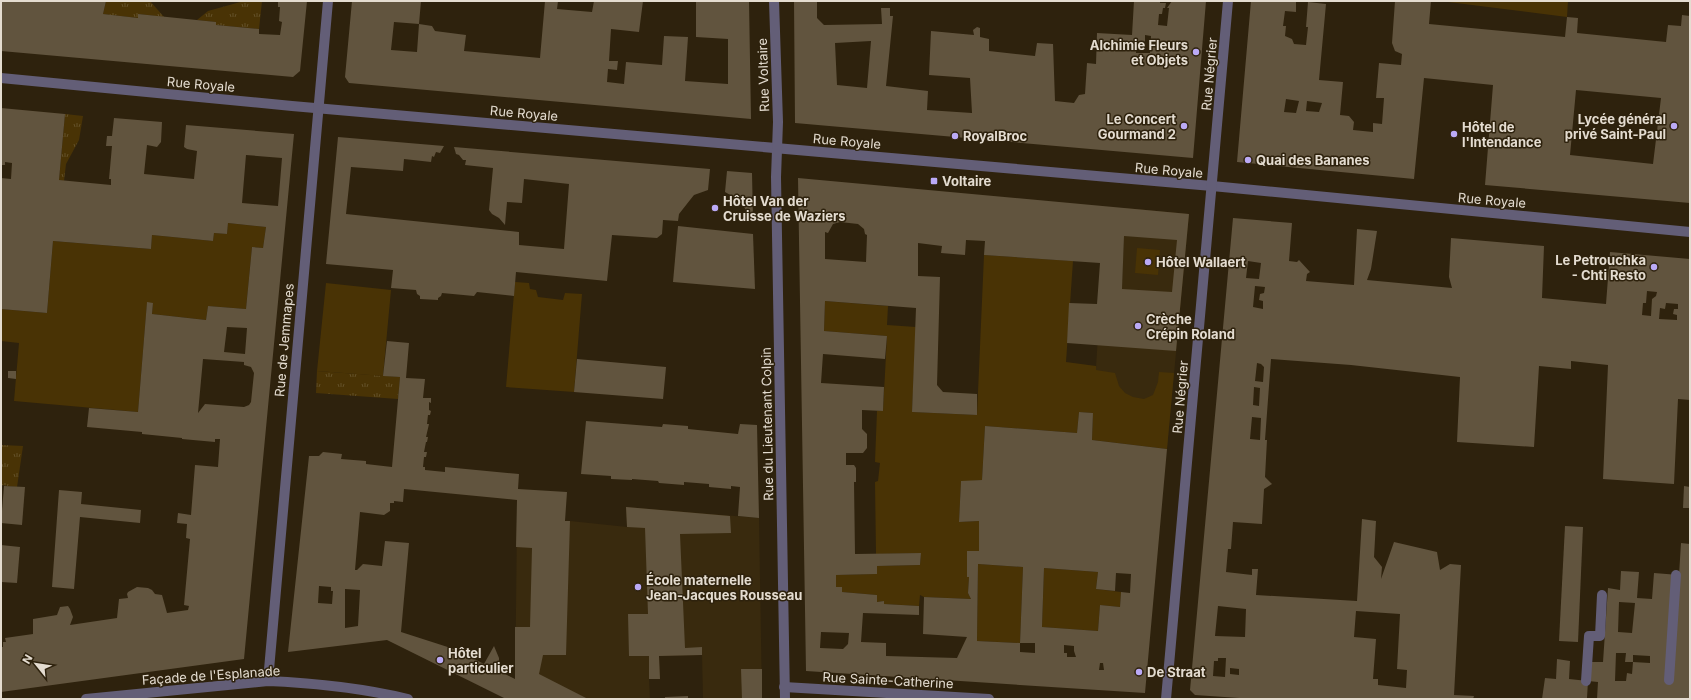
<svg xmlns="http://www.w3.org/2000/svg" width="1691" height="700" font-family="Inter,sans-serif">
<defs>
<pattern id="grass-tufts" width="24" height="20" patternUnits="userSpaceOnUse"><rect width="24" height="20" fill="#493305"/><path d="M3 7l-1-3M5 7V3M7 7l1-3M15 17l-1-3M17 17v-4M19 17l1-3" fill="none" stroke="#635028"/></pattern>
</defs>
<rect width="100%" height="100%" fill="#2e220d"/>
<!-- built -->
<g fill="#392a0e">
<path d="M1125,208l64,6 -22,235 -74,-36 7,-108 21,1z"/>
<path d="M626,507l133,11 3,181h-59l-1,-44 -43,1 1,23h-11l1,20h-135l2,-181 53,3 57,6z"/>
</g>
<!-- grass -->
<g fill="url(#grass-tufts)">
<path d="M106,1h44l14,16 -25,-3 -1,4 -35,-4z"/>
<path d="M244,1h18l-3,28 -43,-4v-3l-19,-2 11,-9z"/>
<path d="M65,114l18,2 -4,24 -13,24 -2,17 -5,-1z"/>
<path d="M317,371l83,6 -2,22 -82,-6z"/>
<path d="M1,445l22,1 -6,41 -16,-2z"/>
</g>
<!-- green -->
<g fill="#493305">
<path d="M1448,1h120l-1,16 -119,-15z"/>
<path d="M228,223l38,4 -3,21 -11,-1 -6,62 -38,-3 -2,14 -54,-6 1,-11h-6l-9,109 -124,-11 5,-58 -18,-2v-32l46,4 6,-72 98,8 1,-14 61,6 1,-8 13,1z"/>
<path d="M1137,248l23,2 -2,25 -23,-2z"/>
<path d="M984,255l89,6 -7,101 30,4v4l19,3 4,13 6,7 8,4 11,2 9,-4 5,-13 1,-10 15,1 -7,76 -75,-9 1,-27 -14,-1 -2,21 -92,-7 -3,54 -21,2 -2,40 20,-1v30h-12v25l2,1 -1,16 3,6 -47,-2 -4,-2 -1,11 -35,-2v-3l-7,1v-7l-35,-3v-5h-6v-12l40,-1 1,-8 43,-1 1,-12 -45,1 -1,-72 3,-1 2,-18 -5,-1 2,-51h6l4,-75 -63,-5 1,-30 63,5 -1,19 29,2 -4,85 65,3z"/>
<path d="M515,282l14,1 1,6 6,1 2,7 25,3 2,-7 17,1 -8,98 -68,-5z"/>
<path d="M326,283l65,7 -8,86 -66,-5z"/>
<path d="M978,564l45,3 -3,76 -43,-2z"/>
<path d="M1044,568l54,4 -2,17 25,3 -1,15 -20,-2 -2,26 -56,-4z"/>
</g>
<!-- building -->
<g fill="#61543e" fill-rule="evenodd">
<path d="M1,1h76l10,1v-1h19l-3,13 35,4v-4l78,8v3l43,4v5l21,1 2,-13 -3,-1 1,-14h-2v-6h29l-7,70 -7,6 -292,-26z"/>
<path d="M352,1h69l-2,23 -25,-2 -3,28 26,2 2,-28 13,2 3,5 31,4 -2,16 76,7 5,-57h13l-1,8 35,3 2,-11h49l-4,31 -28,-3 -2,32h9l-1,9 -9,-1 -1,13 17,2 2,-22 36,3 2,-29 24,1 -3,44 43,3v-45l-32,-2v-36h53l2,118 -402,-36 -4,-6z"/>
<path d="M794,1h23v17l7,7 58,-1 -1,-16h9v8h3l-7,70 42,5 -1,19 45,3 -2,-35 -41,-3 2,-44 43,4 -1,-5 4,-3 3,1v9l9,2v12l46,5 2,-13 16,1 2,57 19,2 5,-8 6,-1 2,-31 9,1 1,-31 35,2 2,-34h26v2h6l-1,5h-2l-1,6h-3l-1,11 9,1 2,-18h-2l5,-7h34l-13,157 -398,-35zM1145,35l6,1 -1,17h-14l1,-11h8zM871,41l-4,47 -30,-3 -2,-42z"/>
<path d="M1251,1h45v11l-11,-1 -2,15h3l-1,10 7,3 2,5 12,1 2,-18h-2l2,-25 18,2 -7,76 24,2 -3,33 9,1 5,6 -1,8 20,2v-9l9,1 2,-26h-8l3,-35 22,2 1,-11 -7,-3 -3,-8 3,-42h36l-2,23 136,13 2,-20 11,1 -1,15 89,9 2,-17 13,1 1,-11 8,1v187l-205,-18 8,-100 -69,-7 -10,101 -177,-17zM1576,90l85,8 -8,66 -83,-9zM1286,99l13,2 -3,12 -12,-1zM1307,101l15,2 -3,9 -13,-1z"/>
<path d="M1,108l64,6 -6,66 52,5v-6h-2l3,-33h-6l1,-10h5l2,-18 48,4 -1,20 -4,5 -10,-2 -3,29 50,5 3,-28 -10,-2 -3,-2 2,-22 108,9 -50,525 -243,33v-45h2v-5h3l-1,-4 28,-4v-15l24,-4 3,-8 8,-1 2,3 3,8 -3,8 47,-7 2,-19 9,-1 -1,-4 1,-2 9,-5 11,1 4,2 3,4 7,1 5,18 21,-3 1,-4 -5,-1 6,-66 -4,-1 1,-14 -10,-1 1,-10 13,2 4,-50 23,2 2,-28h-5v3l-33,-3v-1l-40,-4v-2l-55,-5 2,-19 49,4 9,-110 6,1 -1,11 54,6 2,-14 38,3 6,-62 11,1 3,-21 -38,-4 -1,11 -13,-1 -1,8 -61,-6 -1,14 -98,-8 -6,72 -46,-4v-131l10,1 1,-16 -7,-1v3h-4zM246,155l36,3 -4,48 -36,-3zM227,327l20,1 -2,26 -21,-2zM203,359l41,3v3l7,2 3,6 -3,29 -2,3 -5,2 -39,-3 -7,9z"/>
<path d="M338,137l106,9 -4,7 -4,-1 -2,5 -2,-1 -1,6 -27,-3 -1,12 -52,-4 -5,47 173,18v13l45,4 5,-65 -45,-5 -2,24 -15,-1 -2,23 -6,-7 -7,-4 -3,-4 4,-42 -28,-3 1,-5h-3l-4,-5 -3,-1 -2,-7 256,22 -2,21 -14,5 -4,5 -11,14 -1,7 -15,-1 -1,14 -5,4 -45,-3 -5,46 -91,-9 -2,24 -37,-4 -3,4 -32,-3 -1,3 -3,2v2l-18,-1v-3l-3,-2 -1,-4 -25,-2 2,-18 -67,-6z"/>
<path d="M727,171l25,2 1,47 -14,-20 -14,-8z"/>
<path d="M798,178l391,36 -13,137 -109,-8 2,-40 28,1 3,-41 -116,-8 1,-14 -19,-1 -1,15 -24,-2 1,-7 -24,-3v33l22,1 -3,108 6,7 34,2v21l-65,-3 4,-104 -91,-7 -1,30 63,5 -2,23 -62,-5 -2,29 63,4 -1,24 -21,-1v19l5,5v14l-4,5h-17v12h8l2,3v14h-2l1,72 66,-1 -1,12 -43,1v8l-41,1v12h6v5l35,3v7l7,-1v3l35,2v9l-56,-2 -2,29 25,1v13l71,2 10,-21 -44,-3 1,-37 47,2 -3,-6 1,-16h-2v-26h12v-30l-20,1 2,-41 21,-1 3,-54 92,7 2,-21 14,1 -1,27 75,9 -22,244 -339,-22zM840,222l18,2 6,5 1,5 2,1 -1,27 -41,-3v-27l3,1 5,-9zM1124,236l53,4 -5,52 -50,-3zM978,564l45,3 -3,76h15v10l-15,-1v-9l-43,-2zM1044,568l54,4 -2,17 19,2 1,-18 15,1 -1,19 -9,-1 -1,15 -20,-2 -2,26 -56,-4zM821,632l28,1 -1,11 -5,5 -23,-1zM1064,645l10,1v5l2,6h-9v-4h-3zM1100,663h3l1,7h-5z"/>
<path d="M1233,218l59,5 -3,38 8,1 2,-2 11,12 -3,2 -1,7 48,4 3,-56 20,2 -6,38 -4,11 85,8 -3,-11 2,-39 93,8 -2,52 64,6 4,-52 80,7v141l-12,-1 -4,85 -71,-5 5,-114 -37,-4v8l-32,-3 -5,81 -77,-5 3,-65 -109,-12 -80,-6 -6,81h2l-2,37 7,7 -8,5 -2,35 -29,-2 -2,27h-3l-2,23 26,3v-6h6l-2,26 101,6 5,-82 14,2 -2,36 8,10 -1,12 13,-37 43,10 3,18 10,-6 11,1 -7,130 20,1 -1,3h-219l-59,-4 -5,-5zM1248,261l13,2 -2,16 -13,-1zM1255,286l10,1 -1,6 -4,1 -1,6 4,1v8l-10,-2zM1647,291l10,1 -1,4 -4,3 -1,17 -9,-1 1,-12h3zM1666,303l12,1v5h-4l-1,5 4,1v5l-18,-1 1,-11 5,1zM1257,363l4,1 3,3 -1,15 -8,-1zM1254,387l6,1 -1,18 -6,-1zM1252,417l9,1 -1,22 -10,-1zM1218,606l28,3 -1,28 -30,-1zM1356,611l44,3 -3,55 10,1 -1,18 -28,-3v-6h-5l3,-40 -22,-2zM1218,658h8l-1,19 -12,-1 1,-15h4zM1230,668l9,1v6l-9,-1z"/>
<path d="M678,226l75,8 2,55 -82,-7z"/>
<path d="M387,341l22,2 -3,35 19,1 -2,19h8v5l-2,-1v8l2,1 -1,4h-2l-1,9h2l-3,13h2l-1,5h-1l-2,10h3l-1,5h-2l-1,10h2v3l20,2v-5l74,7 -1,15 49,3 -2,29h5l-4,134h-23l-4,19 49,25h-82l-119,-59 -99,12 21,-196h10l4,-4 19,2 -1,5 25,2v3l26,3 8,-90 -17,-1zM404,489l113,11 -1,47 16,1 -2,79h-15v52l-16,-8v-13l-5,-12 -10,18 -27,-14 -56,-18 8,-89 -24,-2 -3,25 -19,-2 -6,6h-2l5,-58 24,3 6,-4v-8h4v-2l9,1zM319,586l12,1v4h2l-1,13 -14,-1zM345,589l15,1 -2,36 -13,2z"/>
<path d="M577,359l89,8 -3,32 -89,-7z"/>
<path d="M8,371h8v8l-8,-1z"/>
<path d="M586,421l76,6 1,-3 25,2v3l50,5 2,-10 17,1 2,93 -21,-2 2,-29 -9,-1v3l-22,-2v-3l-25,-2v3l-25,-2 -1,-2 -26,-2v1l-21,-1v-3l-30,-2z"/>
<path d="M4,486l21,1 -3,38 -21,-2z"/>
<path d="M1684,486l6,1v21h-7z"/>
<path d="M59,490l23,2 -1,12 60,6 -1,13 -60,-6 -6,72 -22,-2z"/>
<path d="M626,507l104,9 1,17 -51,1 5,114 17,-1v8l-43,1 1,23h-11v-23h-20l-1,-42h20l-3,-86 -18,-1z"/>
<path d="M1565,526l18,1 -5,115 -19,-1z"/>
<path d="M1681,543l9,1v155h-93l1,-17 -10,-1 1,-19h14l5,-74 12,2 1,-19 18,1 -2,26 15,1 2,-26 25,2zM1619,602l16,1 -3,30 -14,-1zM1616,653h10l-1,9h8l-1,12 -5,-1 -1,8h-11zM1633,655l17,1v7l-17,-1z"/>
<path d="M1,545l19,2 -3,36 -16,-1z"/>
<path d="M1557,659l13,2 -1,18 19,2 -1,17 3,1h-48l3,-21 11,1z"/>
<path d="M741,669h21v30h-20z"/>
<path d="M688,696v3h-23v-2z"/>
</g>
<g fill="none" stroke-linecap="round" stroke-linejoin="round">
<!-- service -->
<g stroke="#635e77" stroke-width="10">
<path d="M1669,680l7,-105"/>
<path d="M1586,681l3,-45h11l2,-41"/>
</g>
<!-- minor -->
<g stroke="#635e77" stroke-width="10">
<path d="M1,78l291,28 920,80 478,46"/>
<path d="M268,681l60,-680"/>
<path d="M784,687l205,12"/>
<path d="M86,699l182,-18c47,2 94,7 140,18"/>
</g>
<!-- tertiary -->
<g stroke="#635e77" stroke-width="10">
<path d="M774,1l4,121 -2,55 9,522"/>
<path d="M1166,699l62,-698"/>
</g>
</g>
<!-- markers -->
<g fill="#bbaaf6" stroke="#2e220d" stroke-width="1.5">
<circle cx="1196" cy="52" r="4"/>
<circle cx="1184" cy="126" r="4"/>
<circle cx="1674" cy="126" r="4"/>
<circle cx="1454" cy="134" r="4"/>
<circle cx="955" cy="136" r="4"/>
<circle cx="1248" cy="160" r="4"/>
<rect x="930" y="177" width="8" height="8" rx="2"/>
<circle cx="715" cy="208" r="4"/>
<circle cx="1148" cy="262" r="4"/>
<circle cx="1654" cy="267" r="4"/>
<circle cx="1138" cy="326" r="4"/>
<circle cx="638" cy="587" r="4"/>
<circle cx="440" cy="660" r="4"/>
<circle cx="1139" cy="672" r="4"/>
</g>
<g text-anchor="middle" dominant-baseline="central" stroke-width="3" stroke-linejoin="round" paint-order="stroke">
<!-- poi labels -->
<g font-size="13" font-weight="bold" fill="#e4dcd0" stroke="#2e220d" text-anchor="start">
<text x="1188" y="45" text-anchor="end">Alchimie Fleurs<tspan x="1188" dy="15">et Objets</tspan></text>
<text x="1176" y="119" text-anchor="end">Le Concert<tspan x="1176" dy="15">Gourmand 2</tspan></text>
<text x="1666" y="119" text-anchor="end">Lycée général<tspan x="1666" dy="15">privé Saint-Paul</tspan></text>
<text x="1462" y="127">Hôtel de<tspan x="1462" dy="15">l'Intendance</tspan></text>
<text x="963" y="136">RoyalBroc</text>
<text x="1256" y="160">Quai des Bananes</text>
<text x="942" y="181">Voltaire</text>
<text x="723" y="201">Hôtel Van der<tspan x="723" dy="15">Cruisse de Waziers</tspan></text>
<text x="1646" y="260" text-anchor="end">Le Petrouchka<tspan x="1646" dy="15">- Chti Resto</tspan></text>
<text x="1156" y="262">Hôtel Wallaert</text>
<text x="1146" y="319">Crèche<tspan x="1146" dy="15">Crépin Roland</tspan></text>
<text x="646" y="580">École maternelle<tspan x="646" dy="15">Jean-Jacques Rousseau</tspan></text>
<text x="448" y="653">Hôtel<tspan x="448" dy="15">particulier</tspan></text>
<text x="1147" y="672">De Straat</text>
</g>
<!-- street labels -->
<g font-size="13" fill="#e4dcd0" stroke="#2e220d">
<text transform="translate(1209 74) rotate(-85)">Rue Négrier</text>
<text transform="translate(763 75) rotate(-92)">Rue Voltaire</text>
<text transform="translate(201 84) rotate(5)">Rue Royale</text>
<text transform="translate(524 113) rotate(5)">Rue Royale</text>
<text transform="translate(847 141) rotate(5)">Rue Royale</text>
<text transform="translate(1169 170) rotate(5)">Rue Royale</text>
<text transform="translate(1492 200) rotate(5)">Rue Royale</text>
<text transform="translate(284 340) rotate(-85)">Rue de Jemmapes</text>
<text transform="translate(1180 397) rotate(-85)">Rue Négrier</text>
<text transform="translate(767 424) rotate(-91)">Rue du Lieutenant Colpin</text>
<text transform="translate(211 675) rotate(-4)">Façade de l'Esplanade</text>
<text transform="translate(888 680) rotate(3)">Rue Sainte-Catherine</text>
</g>
</g>
<!-- border -->
<rect width="1691" height="700" fill="none" stroke="#e4dcd0" stroke-width="4"/>
<!-- north arrow -->
<g transform="translate(36 664) rotate(300)" stroke="#2e220d" stroke-width="3" paint-order="stroke">
<path d="M0-3L7 15L0 10L-7 15Z" fill="#e4dcd0"/>
<text y="-6" font-size="11" font-weight="bold" text-anchor="middle" fill="#e4dcd0">N</text>
</g>
</svg>
